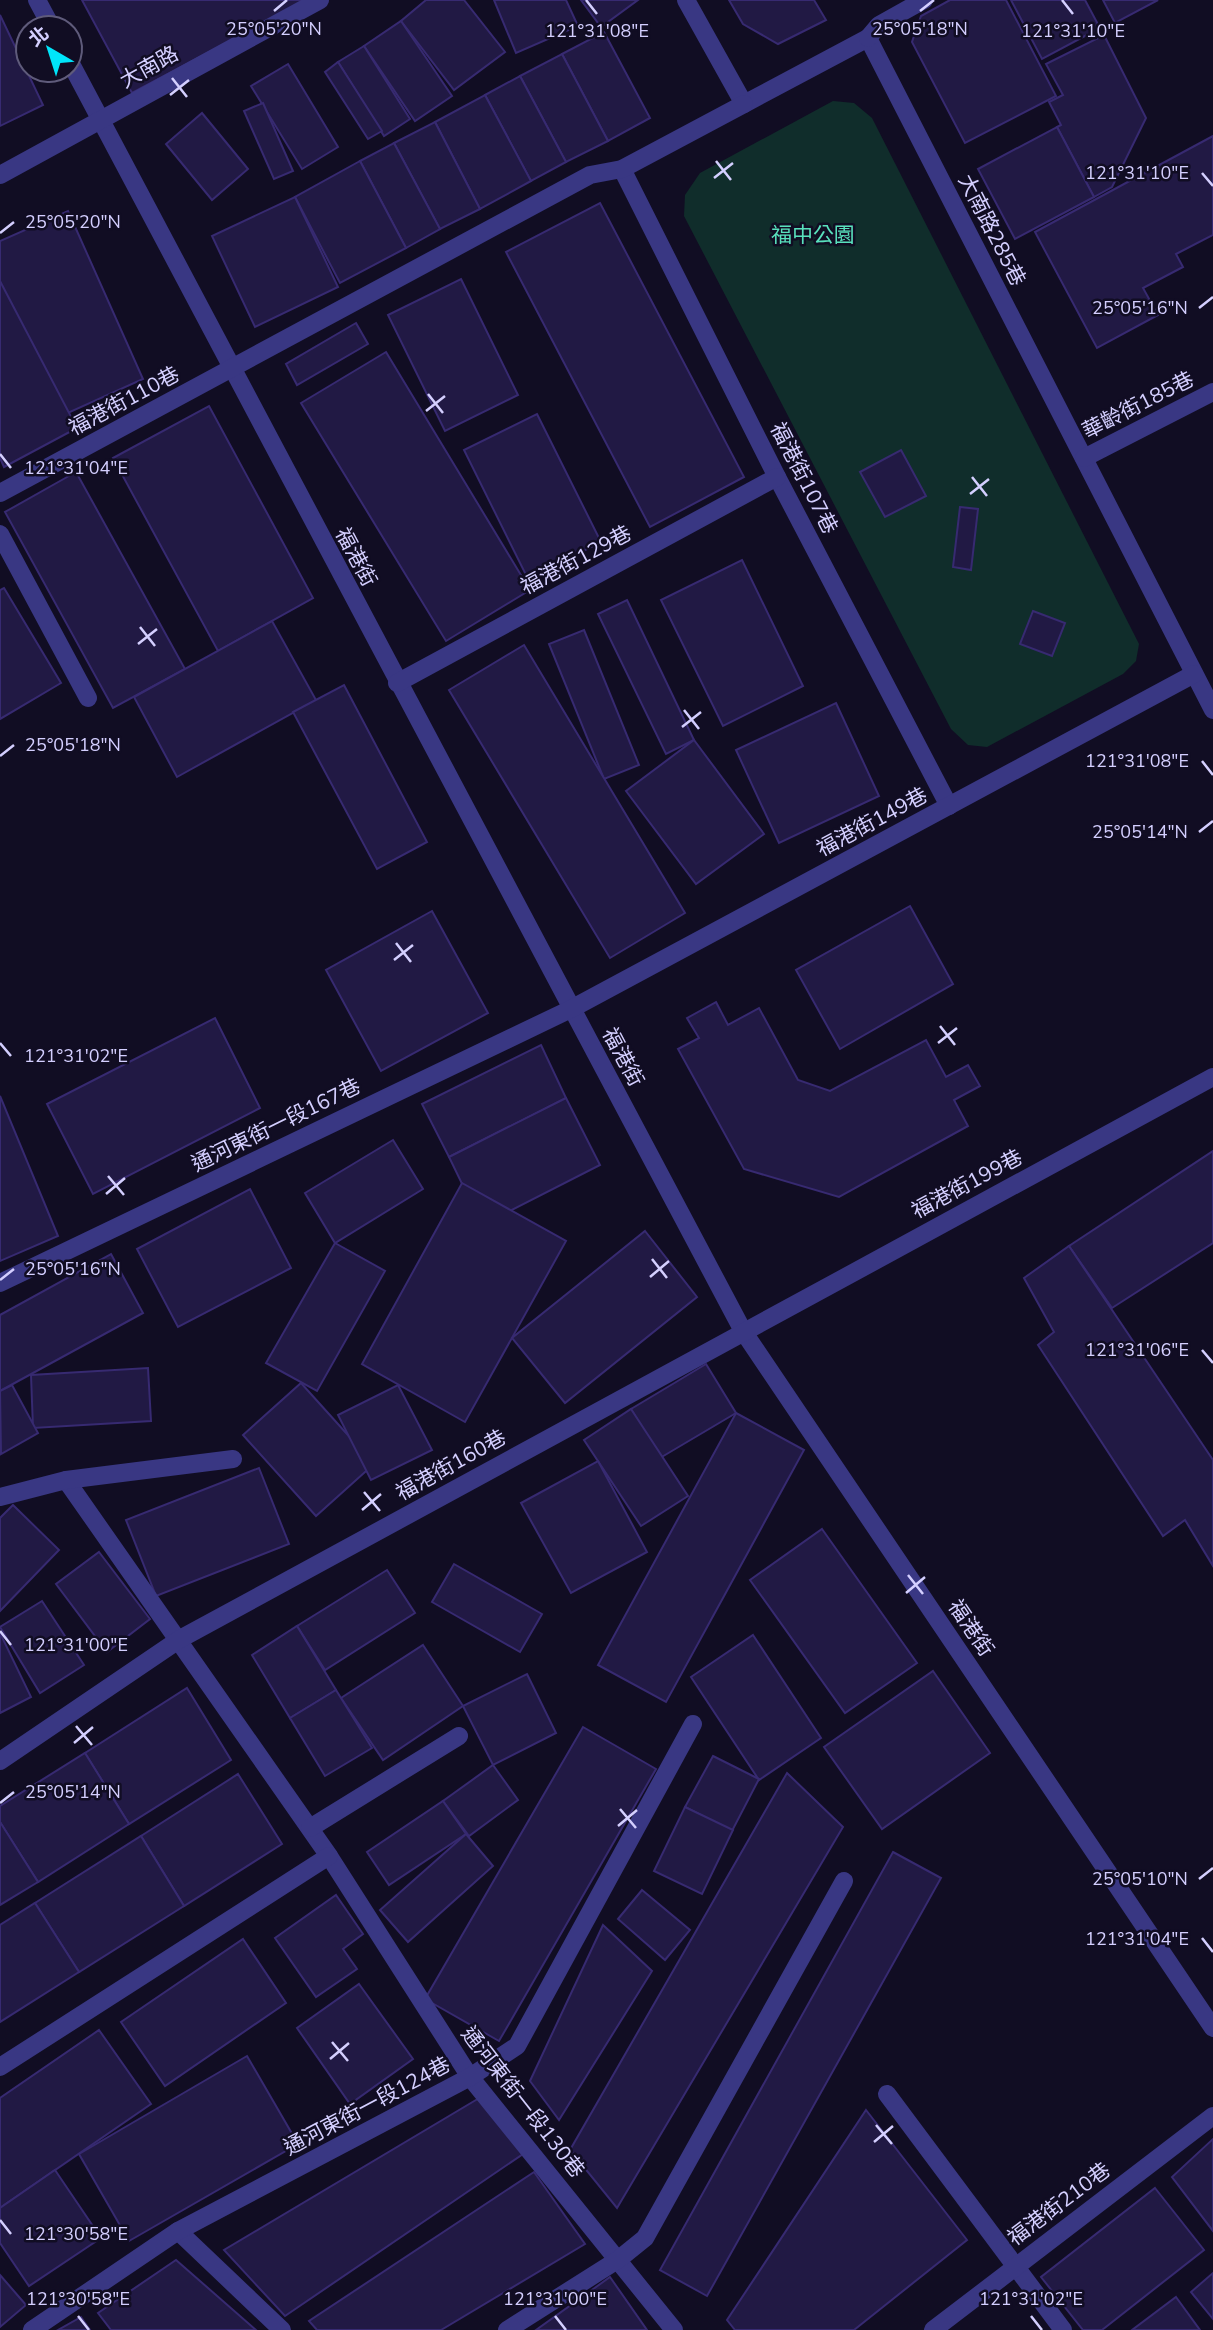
<svg xmlns="http://www.w3.org/2000/svg" width="1213" height="2330" font-family="'Nunito Sans','Noto Sans TC',sans-serif">
<rect width="100%" height="100%" fill="#110d23"/>
<!-- green -->
<path fill="#102d2b" d="M833,101l21,2 18,15 267,526 -3,17 -13,13 -136,73 -19,-2 -17,-16 -267,-513 1,-21 15,-22z"/>
<!-- building -->
<g fill="#211944" stroke="#372a71" stroke-width="2">
<path d="M82,0h225l-175,93z"/>
<path d="M426,0h38l41,52 -51,38 -53,-69z"/>
<path d="M494,0h72l12,26 -62,27z"/>
<path d="M581,0h57l-37,27z"/>
<path d="M729,0h85l12,20 -48,24 -35,-20z"/>
<path d="M950,0h56l50,96 -91,47 -53,-101 9,-26z"/>
<path d="M1011,0h74l15,28 -58,31z"/>
<path d="M1103,0h55l-43,23z"/>
<path d="M0,15l43,90 -43,21z"/>
<path d="M401,21l51,75 -37,25 -51,-75z"/>
<path d="M604,32l46,86 -42,23 -46,-87z"/>
<path d="M1104,35l42,83 -34,69 -18,10 -37,-70 4,-2 -12,-23 14,-7 -17,-31z"/>
<path d="M364,46l46,73 -26,17 -46,-74z"/>
<path d="M562,54l46,87 -42,21 -46,-86z"/>
<path d="M338,62l44,69 -14,8 -43,-67z"/>
<path d="M288,64l50,83 -36,22 -51,-83z"/>
<path d="M520,76l46,86 -35,19 -46,-86z"/>
<path d="M485,95l46,86 -51,28 -45,-87z"/>
<path d="M263,103l30,68 -19,8 -30,-68z"/>
<path d="M202,113l46,56 -36,31 -46,-56z"/>
<path d="M435,122l45,87 -40,20 -46,-86z"/>
<path d="M1057,127l37,70 -79,42 -37,-70z"/>
<path d="M1213,136v99l-37,19 7,13 -40,21 15,27 -61,33 -62,-116z"/>
<path d="M394,143l46,86 -34,19 -46,-87z"/>
<path d="M360,161l46,87 -66,35 -45,-86z"/>
<path d="M295,197l43,90 -83,40 -43,-91z"/>
<path d="M600,203l144,274 -94,50 -144,-275z"/>
<path d="M68,211l75,168 -84,38 -59,-131v-45z"/>
<path d="M461,279l57,116 -73,36 -57,-116z"/>
<path d="M0,281l77,147 -73,39 -4,-9z"/>
<path d="M356,323l12,21 -71,41 -11,-21z"/>
<path d="M386,352l144,238 -84,51 -145,-238z"/>
<path d="M209,406l104,192 -95,53 -105,-193z"/>
<path d="M537,414l64,128 -73,37 -64,-129z"/>
<path d="M901,450l25,46 -41,21 -25,-45z"/>
<path d="M76,472l109,197 -72,39 -108,-196z"/>
<path d="M960,507l18,2 -7,61 -18,-3z"/>
<path d="M742,560l61,126 -80,40 -62,-126z"/>
<path d="M4,588l57,95 -61,36v-129z"/>
<path d="M627,600l67,140 -28,14 -68,-140z"/>
<path d="M1033,611l32,12 -13,33 -32,-12z"/>
<path d="M272,621l44,79 -139,77 -43,-80z"/>
<path d="M584,630l55,135 -35,14 -55,-135z"/>
<path d="M524,645l161,268 -75,45 -161,-268z"/>
<path d="M344,685l83,157 -50,27 -84,-157z"/>
<path d="M836,703l43,93 -100,47 -43,-93z"/>
<path d="M694,740l70,94 -68,50 -70,-93z"/>
<path d="M910,906l43,78 -113,65 -44,-79z"/>
<path d="M432,911l56,102 -107,58 -55,-101z"/>
<path d="M716,1002l12,23 31,-17 39,72 32,11 96,-51 20,37 22,-12 12,21 -26,14 14,26 -129,71 -95,-28 -66,-120 21,-11 -12,-20z"/>
<path d="M215,1018l45,90 -167,86 -46,-90z"/>
<path d="M541,1045l25,53 -117,59 -27,-53z"/>
<path d="M0,1096l58,140 -58,25z"/>
<path d="M566,1098l34,67 -118,60 -33,-68z"/>
<path d="M393,1140l30,49 -88,54 -30,-50z"/>
<path d="M1213,1151v92l-101,65 -43,-62z"/>
<path d="M462,1183l104,58 -101,181 -103,-58z"/>
<path d="M250,1189l41,79 -113,59 -41,-78z"/>
<path d="M645,1231l52,66 -132,106 -53,-65z"/>
<path d="M335,1243l50,28 -68,120 -51,-28z"/>
<path d="M1069,1246l144,214v106l-28,-46 -22,16 -125,-191 16,-13 -30,-54z"/>
<path d="M111,1254l32,59 -143,78v-76z"/>
<path d="M706,1364l30,49 -76,45 -29,-49z"/>
<path d="M148,1368l3,53 -118,7 -2,-53z"/>
<path d="M301,1383l73,81 -58,52 -73,-81z"/>
<path d="M12,1385l26,48 -37,21 -1,-63z"/>
<path d="M398,1385l34,65 -61,30 -33,-65z"/>
<path d="M631,1409l57,87 -47,30 -57,-86z"/>
<path d="M736,1413l68,37 -138,252 -68,-37z"/>
<path d="M598,1461l49,91 -76,41 -50,-90z"/>
<path d="M259,1468l30,76 -133,52 -30,-76z"/>
<path d="M13,1505l46,45 -59,61v-93z"/>
<path d="M822,1529l95,134 -72,50 -95,-133z"/>
<path d="M99,1552l51,67 -43,33 -51,-68z"/>
<path d="M454,1564l88,50 -22,38 -88,-50z"/>
<path d="M387,1570l28,43 -90,57 -28,-44z"/>
<path d="M42,1601l42,64 -44,28 -40,-66z"/>
<path d="M297,1626l39,64 -46,28 -38,-63z"/>
<path d="M0,1633l31,64 -31,16z"/>
<path d="M753,1635l68,103 -62,42 -68,-103z"/>
<path d="M423,1645l40,61 -80,54 -42,-62z"/>
<path d="M933,1671l57,82 -108,76 -58,-82z"/>
<path d="M527,1674l29,59 -63,32 -30,-59z"/>
<path d="M187,1688l44,72 -102,64 -44,-71z"/>
<path d="M336,1690l36,58 -47,28 -35,-58z"/>
<path d="M583,1727l73,42 -157,272 -74,-42z"/>
<path d="M85,1753l44,71 -91,58 -38,-60v-16z"/>
<path d="M713,1756l46,23 -27,52 -47,-24z"/>
<path d="M493,1765l25,35 -49,36 -26,-35z"/>
<path d="M787,1773l56,54 -226,381 -47,-58z"/>
<path d="M238,1774l44,70 -98,62 -43,-70z"/>
<path d="M443,1801l23,33 -77,51 -22,-33z"/>
<path d="M685,1807l48,23 -31,64 -48,-23z"/>
<path d="M0,1822l38,60 -38,23z"/>
<path d="M466,1834l27,32 -85,76 -28,-32z"/>
<path d="M141,1836l43,70 -105,66 -44,-69z"/>
<path d="M893,1852l48,26 -234,418 -47,-26z"/>
<path d="M642,1890l48,40 -25,30 -47,-41z"/>
<path d="M336,1895l27,39 -20,15 14,20 -41,28 -41,-59z"/>
<path d="M35,1903l44,69 -79,50v-97z"/>
<path d="M603,1925l49,46 -93,149 -29,-39z"/>
<path d="M243,1939l43,64 -121,83 -44,-64z"/>
<path d="M359,1984l54,75 -63,45 -53,-76z"/>
<path d="M99,2030l52,74 -151,104v-110z"/>
<path d="M247,2056l51,88 -169,97 -50,-87z"/>
<path d="M481,2097l45,55 -241,164 -61,-66z"/>
<path d="M866,2110l101,130 -113,90h-119l-8,-10z"/>
<path d="M1213,2139v92l-41,-54z"/>
<path d="M55,2170l46,68 -72,48 -29,-43v-35z"/>
<path d="M534,2172l51,72 -144,86h-124l-8,-9z"/>
<path d="M1155,2188l49,62 -102,80h-19l-42,-53z"/>
<path d="M176,2260l80,70h-145l-13,-17z"/>
<path d="M1213,2273v46l-22,-27z"/>
<path d="M0,2275l26,30 -26,22z"/>
<path d="M610,2277l37,53h-111z"/>
<path d="M1176,2297l24,33h-68z"/>
<path d="M81,2317l9,13h-32z"/>
</g>
<g fill="none" stroke-linecap="round" stroke-linejoin="round">
<!-- minor -->
<g stroke="#393783" stroke-width="18">
<path d="M37,0l15,28"/>
<path d="M686,0l58,104 124,-66 345,672"/>
<path d="M868,38l11,-13 45,-25"/>
<path d="M70,62l673,1269 470,697"/>
<path d="M622,169l155,308 172,329"/>
<path d="M0,175l320,-175"/>
<path d="M1084,458l129,-66"/>
<path d="M0,493l590,-318 32,-6 122,-65"/>
<path d="M0,534l88,164"/>
<path d="M397,683l380,-206"/>
<path d="M0,1283l571,-274 623,-335"/>
<path d="M66,1480l263,376 141,221 204,253"/>
<path d="M0,1497l66,-17 167,-21"/>
<path d="M0,1761l180,-122 1033,-562"/>
<path d="M310,1828l149,-92"/>
<path d="M0,2067l329,-211"/>
<path d="M887,2094l176,236"/>
<path d="M178,2231l104,99"/>
<path d="M32,2330l146,-99 292,-154 47,-31 176,-322"/>
<path d="M507,2330l112,-71 26,-21 199,-357"/>
<path d="M933,2330l280,-214"/>
</g>
</g>
<!-- ticks -->
<path fill="none" stroke="#d4cfff" stroke-width="2.5" d="M586,0l11,14M1062,0l11,14M274,11l13,-11M920,11l14,-11M172,78l15,19M170,95l19,-15M716,161l15,19M1202,173l11,13M714,178l19,-15M0,233l14,-11M1199,308l14,-11M428,394l15,19M426,411l19,-15M0,454l11,14M972,477l15,19M970,494l19,-15M140,627l15,19M138,644l19,-15M684,710l15,19M682,727l19,-15M0,756l14,-11M1202,761l11,14M1199,832l14,-11M396,943l15,19M394,960l19,-15M940,1026l15,19M0,1043l11,13M938,1043l19,-15M108,1176l16,19M106,1194l19,-16M652,1259l15,19M650,1277l19,-16M0,1280l14,-11M1202,1350l11,13M364,1492l16,19M362,1510l19,-16M908,1575l15,19M906,1593l19,-16M0,1631l11,14M76,1726l16,19M74,1743l19,-16M0,1803l14,-11M620,1809l16,19M618,1826l19,-16M1199,1879l14,-11M1202,1938l11,14M332,2042l16,19M330,2059l19,-16M876,2125l16,19M874,2142l19,-16M0,2220l11,14M78,2316l11,14M555,2316l11,14M1031,2316l11,14"/>
<g text-anchor="middle" dominant-baseline="central" stroke-width="5" stroke-linejoin="round" paint-order="stroke">
<!-- street labels -->
<g font-size="21" fill="#d4cfff" stroke="#110d23">
<text transform="translate(149 67) rotate(-29)">大南路</text>
<text transform="translate(992 230) rotate(63)">大南路285巷</text>
<text transform="translate(124 401) rotate(-28)">福港街110巷</text>
<text transform="translate(1138 405) rotate(-27)">華齡街185巷</text>
<text transform="translate(804 478) rotate(63)">福港街107巷</text>
<text transform="translate(356 557) rotate(62)">福港街</text>
<text transform="translate(576 560) rotate(-28)">福港街129巷</text>
<text transform="translate(872 822) rotate(-28)">福港街149巷</text>
<text transform="translate(623 1057) rotate(62)">福港街</text>
<text transform="translate(276 1125) rotate(-26)">通河東街一段167巷</text>
<text transform="translate(967 1184) rotate(-28)">福港街199巷</text>
<text transform="translate(451 1465) rotate(-29)">福港街160巷</text>
<text transform="translate(971 1628) rotate(56)">福港街</text>
<text transform="translate(523 2102) rotate(52)">通河東街一段130巷</text>
<text transform="translate(367 2106) rotate(-28)">通河東街一段124巷</text>
<text transform="translate(1059 2204) rotate(-37)">福港街210巷</text>
</g>
<!-- park labels -->
<g font-size="21" fill="#59e1bd" stroke="#110d23">
<text x="813" y="235">福中公園</text>
</g>
</g>
<g font-size="18" text-anchor="middle" fill="#d4cfff" stroke="#110d23" stroke-width="5" stroke-linejoin="round" paint-order="stroke">
<text x="274" y="35">25°05'20"N</text>
<text x="920" y="35">25°05'18"N</text>
<text x="1073" y="37">121°31'10"E</text>
<text x="597" y="37">121°31'08"E</text>
<text x="1137" y="179">121°31'10"E</text>
<text x="73" y="228">25°05'20"N</text>
<text x="1140" y="314">25°05'16"N</text>
<text x="76" y="474">121°31'04"E</text>
<text x="73" y="751">25°05'18"N</text>
<text x="1137" y="767">121°31'08"E</text>
<text x="1140" y="838">25°05'14"N</text>
<text x="76" y="1062">121°31'02"E</text>
<text x="73" y="1275">25°05'16"N</text>
<text x="1137" y="1356">121°31'06"E</text>
<text x="76" y="1651">121°31'00"E</text>
<text x="73" y="1798">25°05'14"N</text>
<text x="1140" y="1885">25°05'10"N</text>
<text x="1137" y="1945">121°31'04"E</text>
<text x="76" y="2240">121°30'58"E</text>
<text x="78" y="2305">121°30'58"E</text>
<text x="555" y="2305">121°31'00"E</text>
<text x="1031" y="2305">121°31'02"E</text>
</g>
<!-- north arrow -->
<g transform="translate(49 49) rotate(321)"><circle r="33" fill="#110d23" stroke="#5f5b7b" stroke-width="2"/>
<path d="M0-5L12 26L0 18L-12 26Z" fill="#00e5fa"/>
<text y="-10" font-size="19" font-weight="bold" text-anchor="middle" fill="#d4cfff">北</text>
</g>
</svg>
